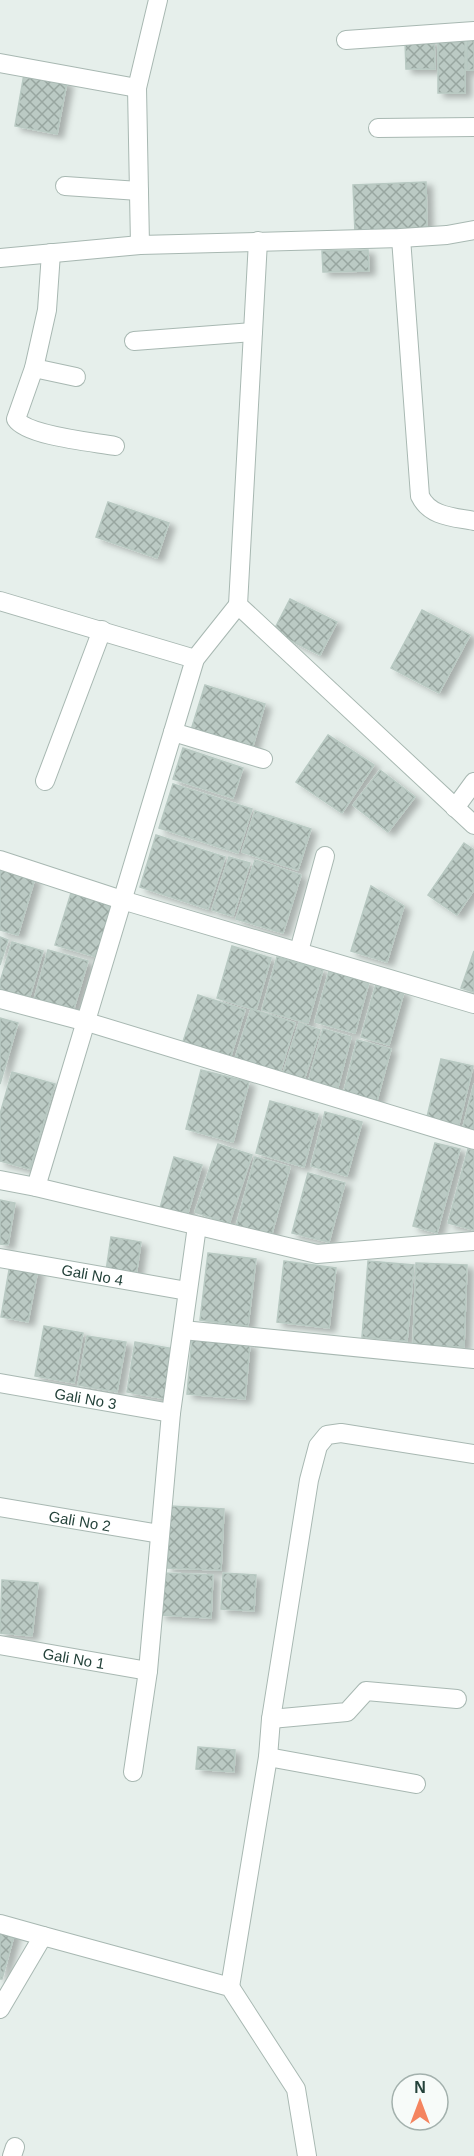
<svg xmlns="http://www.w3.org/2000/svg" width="474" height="2156" font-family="Helvetica,sans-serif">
<defs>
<pattern id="building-cross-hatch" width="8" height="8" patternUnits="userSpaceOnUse" patternTransform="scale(1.5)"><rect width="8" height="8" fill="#bbcac4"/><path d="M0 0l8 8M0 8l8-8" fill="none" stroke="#98a6a0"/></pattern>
<filter id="shadow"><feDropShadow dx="6" dy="4" stdDeviation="3" flood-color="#0004"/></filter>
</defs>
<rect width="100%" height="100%" fill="#e6efeb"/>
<!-- building -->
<g fill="url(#building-cross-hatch)" stroke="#b8c9c2" stroke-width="1.5" filter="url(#shadow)">
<rect x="467" y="37" width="7" height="33"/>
<rect x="438" y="39" width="27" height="54"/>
<path d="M405,41h29l1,28h-29z"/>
<path d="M24,74l43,8 -10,52 -42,-8z"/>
<path d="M426,182l1,47 -72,4 -2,-48z"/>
<path d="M368,250l1,21 -46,1 -1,-21z"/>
<path d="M108,502l61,21 -12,35 -61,-21z"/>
<path d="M290,599l47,23 -17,33 -47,-23z"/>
<path d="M422,610l48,25 -31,58 -48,-25z"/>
<path d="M205,685l60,19 -13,45 -61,-19z"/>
<path d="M328,735l46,30 -32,48 -46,-31z"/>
<path d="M183,748l60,20 -10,30 -60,-19z"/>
<path d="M380,770l35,27 -27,35 -35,-27z"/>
<path d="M173,784l79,25 -14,44 -79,-25z"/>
<path d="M255,811l56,18 -13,41 -56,-18z"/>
<path d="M156,835l69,22 -17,52 -68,-22z"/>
<path d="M464,843l10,7v40l-17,25 -29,-20z"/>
<path d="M229,857l21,6 -17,53 -21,-6z"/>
<path d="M255,860l46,15 -18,58 -47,-14z"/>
<path d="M0,868l35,10 -17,57 -18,-5z"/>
<path d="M371,886l33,20 -17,56 -36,-11z"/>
<path d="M71,893l41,12 -15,52 -42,-12z"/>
<path d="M0,937l8,3 -8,25z"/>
<path d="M12,942l31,9 -15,52 -28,-8v-13z"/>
<path d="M232,946l39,12 -15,52 -39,-12z"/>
<path d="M48,950l40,11 -16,54 -39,-12z"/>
<path d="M474,951v41l-13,-4z"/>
<path d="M277,957l46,13 -15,53 -46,-13z"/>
<path d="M329,971l40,11 -14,51 -40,-11z"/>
<path d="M376,984l28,8 -15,53 -28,-8z"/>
<path d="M198,995l47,15 -16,52 -48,-14z"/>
<path d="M251,1009l44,14 -17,56 -45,-14z"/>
<path d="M0,1018l18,5 -18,61z"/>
<path d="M299,1023l21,7 -17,53 -21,-7z"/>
<path d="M323,1029l28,8 -15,58 -29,-8z"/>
<path d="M357,1040l34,9 -15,55 -33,-9z"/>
<path d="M441,1059l32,7 -15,62 -32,-7z"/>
<path d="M201,1070l48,12 -16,60 -47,-13z"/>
<path d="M12,1072l43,12 -25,85 -30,-8v-47z"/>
<path d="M474,1084v50l-12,-3z"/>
<path d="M270,1101l48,13 -14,53 -48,-14z"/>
<path d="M325,1112l37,10 -15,54 -36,-10z"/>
<path d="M435,1143l25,6 -23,84 -24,-7z"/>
<path d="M218,1144l34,11 -23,69 -34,-12z"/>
<path d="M468,1149l6,2v79l-26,-7z"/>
<path d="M174,1157l28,8 -15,51 -27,-8z"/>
<path d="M255,1157l35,10 -19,70 -35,-10z"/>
<path d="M308,1173l37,10 -16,59 -37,-9z"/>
<path d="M0,1200l15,3 -7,42 -8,-1z"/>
<path d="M111,1237l30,5 -5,34 -30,-5z"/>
<path d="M208,1253l48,6 -8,67 -48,-6z"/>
<path d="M284,1261l52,7 -7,60 -52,-6z"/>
<path d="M368,1261l46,4 -7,76 -45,-4z"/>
<path d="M416,1263l51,2 -3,82 -51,-2z"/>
<path d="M10,1264l28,5 -10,53 -27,-5z"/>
<path d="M44,1326l39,7 -9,50 -39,-7z"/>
<path d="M87,1336l39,6 -9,50 -39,-7z"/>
<path d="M192,1338l58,6 -5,55 -58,-5z"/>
<path d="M135,1342l40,7 -9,50 -39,-7z"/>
<path d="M170,1506l54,3 -3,61 -54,-2z"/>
<path d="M162,1573l51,2 -2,43 -51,-3z"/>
<path d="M223,1573l33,2 -2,36 -33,-2z"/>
<path d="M2,1580l36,3 -6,53 -32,-3z"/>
<path d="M198,1747l37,3 -1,22 -38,-3z"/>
<path d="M0,1928l15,4 -13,47h-2z"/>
</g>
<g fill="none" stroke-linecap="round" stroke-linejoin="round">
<defs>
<g id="minor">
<path d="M346,40l128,-9"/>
<path d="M0,63l137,25"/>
<path d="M378,128l96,-1"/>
<path d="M65,186l74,5"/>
<path d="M401,238l19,258c10,21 34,21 54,25"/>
<path d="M258,241l-20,364 236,220"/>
<path d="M140,245l-3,-157 21,-88"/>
<path d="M51,253l-4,57 -13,58 -18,51c11,17 77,23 99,27"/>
<path d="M134,341l119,-9"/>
<path d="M34,368l42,9"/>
<path d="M0,601l195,58"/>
<path d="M173,732l90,27"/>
<path d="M45,781l57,-151"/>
<path d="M455,808l19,-26"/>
<path d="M0,860l122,40 352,104"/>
<path d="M299,951l26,-95"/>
<path d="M0,999l87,23 387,118"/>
<path d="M36,1187l159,-528 43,-54"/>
<path id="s1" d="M0,1258l187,33"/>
<path d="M183,1330l291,29"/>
<path id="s2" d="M0,1383l171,30"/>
<path id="s3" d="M0,1507l160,27"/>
<path id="s4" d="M0,1645l148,26"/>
<path d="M271,1719l76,-7 19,-21 91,8"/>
<path d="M268,1757l148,27"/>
<path d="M133,1772l15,-101 23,-258 26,-187"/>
<path d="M0,1924l43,12"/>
<path d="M230,1987l38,-230 3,-38 38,-239 9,-34 9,-11 14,-2 133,21"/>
<path d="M12,2156l3,-9"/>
</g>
<g id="tertiary">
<path d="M0,258l140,-13 261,-7 46,-3 27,-5"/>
<path d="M0,1180l36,7 281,67 157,-13"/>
<path d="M0,2009l43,-73 187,51 66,102 11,67"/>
</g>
</defs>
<!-- minor casing -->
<use href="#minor" stroke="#a8b8b2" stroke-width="20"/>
<!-- tertiary casing -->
<use href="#tertiary" stroke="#a8b8b2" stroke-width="20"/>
<!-- minor -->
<use href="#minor" stroke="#fff" stroke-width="18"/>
<!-- tertiary -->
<use href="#tertiary" stroke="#fff" stroke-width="18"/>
</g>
<g text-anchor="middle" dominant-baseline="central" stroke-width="6" stroke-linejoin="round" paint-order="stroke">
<!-- street labels -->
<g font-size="15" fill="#24423a" stroke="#f7fbf9">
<text stroke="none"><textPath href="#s1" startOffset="94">Gali No 4</textPath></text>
<text stroke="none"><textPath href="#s2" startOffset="87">Gali No 3</textPath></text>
<text stroke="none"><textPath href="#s3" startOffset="81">Gali No 2</textPath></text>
<text stroke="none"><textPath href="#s4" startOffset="75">Gali No 1</textPath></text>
</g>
</g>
<!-- north arrow -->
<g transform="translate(420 2102)"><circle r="28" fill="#f7fbf9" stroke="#a3b1ad" stroke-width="1.5"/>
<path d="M0-4.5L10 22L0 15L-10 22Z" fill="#f4845f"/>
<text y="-9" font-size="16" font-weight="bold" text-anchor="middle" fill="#24423a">N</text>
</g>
</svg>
